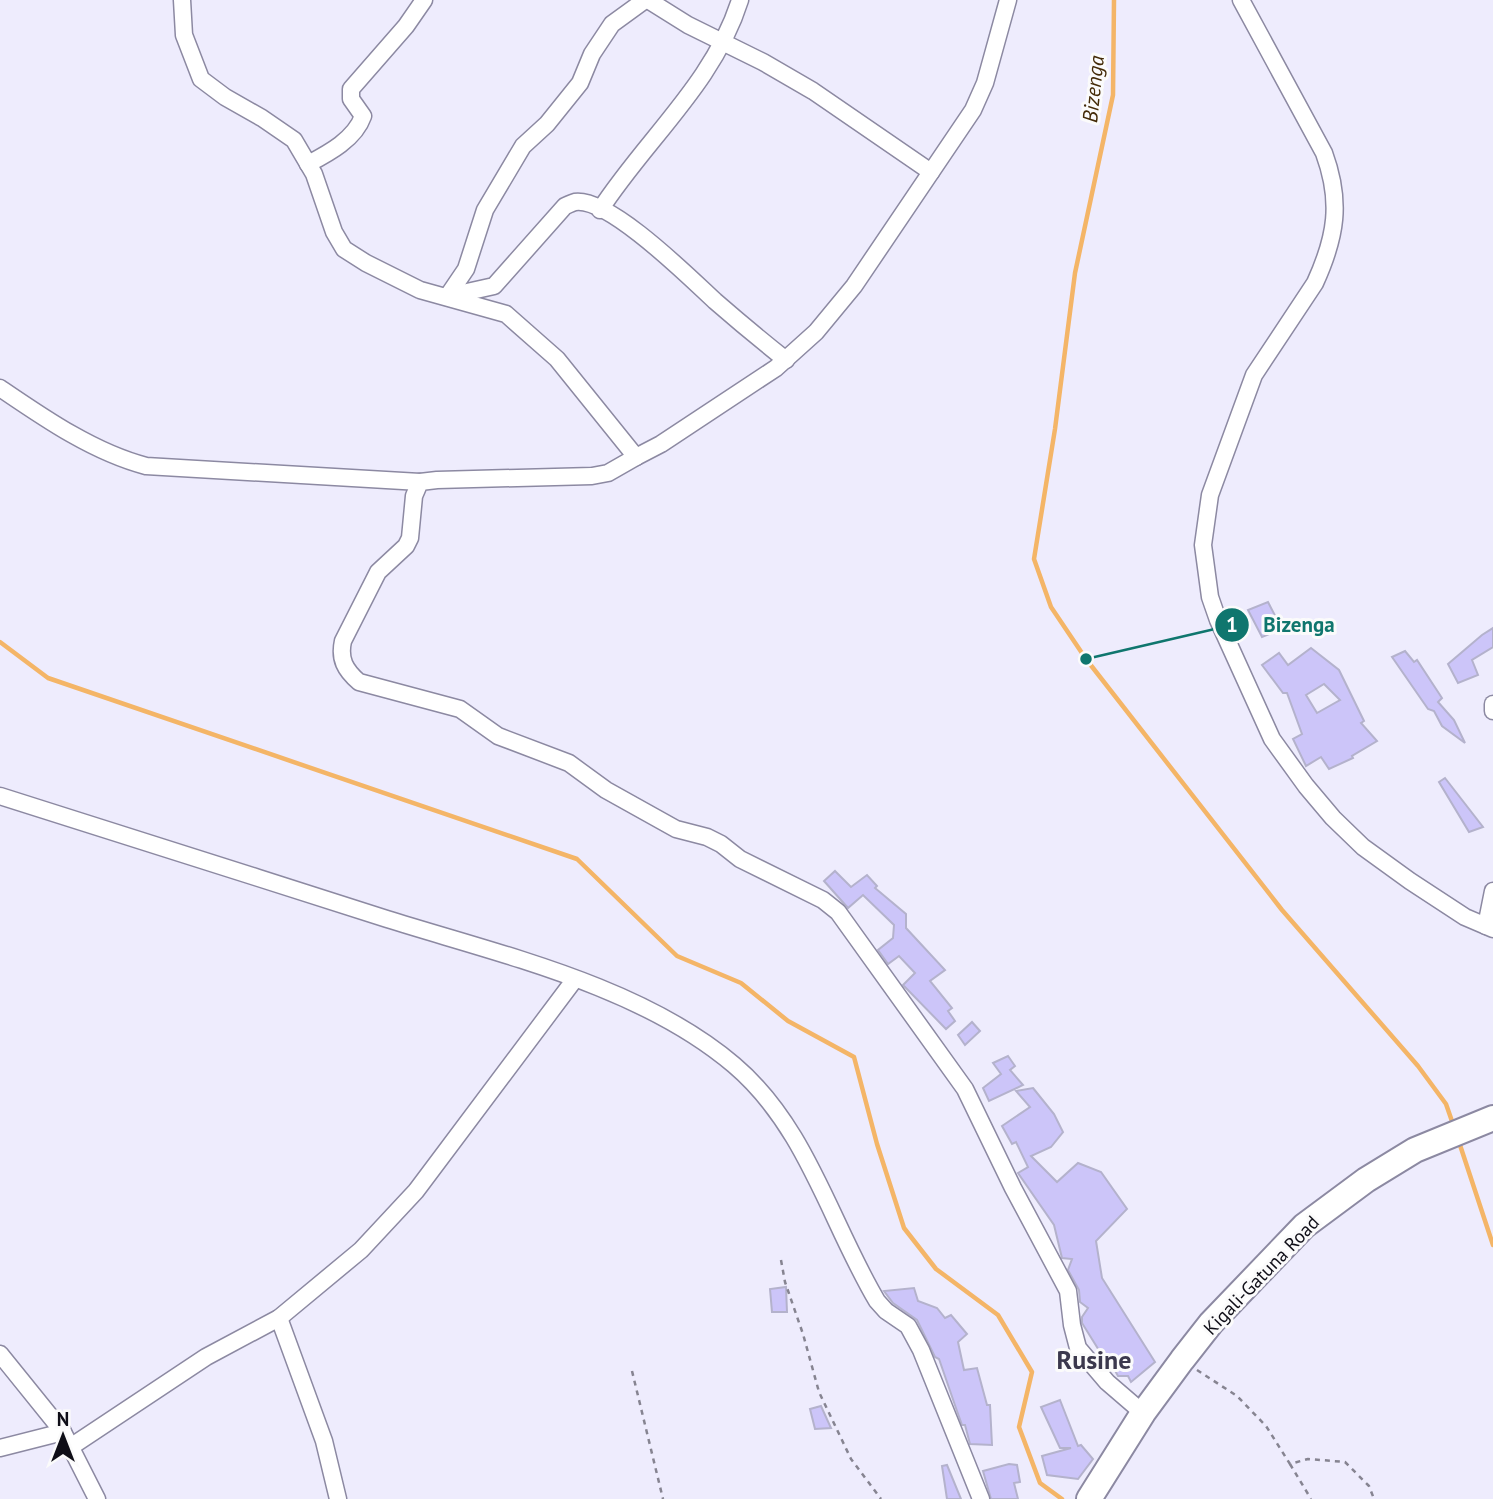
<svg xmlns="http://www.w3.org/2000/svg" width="1493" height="1499" font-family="'PT Sans',sans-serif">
<rect width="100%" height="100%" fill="#eeecfd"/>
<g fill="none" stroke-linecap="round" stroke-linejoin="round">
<!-- stream -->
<g stroke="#f4b567" stroke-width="4.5">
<path d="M1114,0l-1,95 -38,178 -20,156 -21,130 17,48 35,52 196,251 136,156 28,38 8,23"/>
<path d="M0,642l48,36 529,181 100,97 64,27 47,38 66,36 23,87 27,84 32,41 62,46 34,57 -13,55 21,56 22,16"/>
<path d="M1459,1142l34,103"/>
</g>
</g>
<!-- building -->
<g fill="#ccc5f9" stroke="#b4b2cc" stroke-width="2" fill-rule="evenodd">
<path d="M1268,602l14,27 -20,8 -14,-27z"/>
<path d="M1493,628v19l-21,13 6,15 -20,8 -10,-19 34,-29z"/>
<path d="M1311,648l28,22 25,51 -3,2 16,18 -25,15 1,2 -24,11 -8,-12 -15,9 -13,-27 9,-5 -15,-41h-4l-21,-28 17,-12 9,12zM1324,684l16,16 -23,13 -11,-18z"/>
<path d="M1405,651l9,11 3,-2 25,38 -4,4 16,18 11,23 -23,-17 -8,-15 -6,-2 -36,-52z"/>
<path d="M1445,778l38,49 -14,5 -30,-50z"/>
<path d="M835,871l16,16 16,-12 10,11 -2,2 31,26v14l39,42 -15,11 22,27 -4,3 7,10 -9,8 -43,-44 12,-12 -16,-17 -11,8 -10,-14 15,-12 1,-13 -31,-30 -15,13 -24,-27z"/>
<path d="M972,1022l8,9 -15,14 -7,-10z"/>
<path d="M1008,1056l7,10 -5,4 13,15 -34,16 -6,-13 18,-14 -8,-11z"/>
<path d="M1033,1088l21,26 9,18 -12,15 -20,9 26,26 21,-19 23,9 26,37 -31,32 6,37 53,84 -24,20 -3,-6h-10l-5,-9 -3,1 -28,-45v-6l6,-9 -8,-6 -1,-12 -11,-20 4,-11 -10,-1 -8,-33 -36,-52 10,-6 -12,-25 -4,2 -10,-18 28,-19 -14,-16z"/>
<path d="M786,1287l1,25h-15l-2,-23z"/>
<path d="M914,1288l4,13 19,7 8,10 6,-3 16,19 -9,8 6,28 13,-2 10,37h3l2,40 -22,-1 -5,-19h-3l-5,-14 -18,-52 -4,-2 -18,-37 -24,-17 -9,-12z"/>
<path d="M1060,1400l18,46 3,-1 12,14 -15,20 -31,-4 -5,-19 29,-8h-11l-19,-41z"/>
<path d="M821,1406l10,22 -16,1 -5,-20z"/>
<path d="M1009,1464l8,1 3,17 -6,1 4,16h-27l-8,-28z"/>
<path d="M947,1465l14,34h-14l-5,-33z"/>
</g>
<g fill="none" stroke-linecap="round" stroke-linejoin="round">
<defs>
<g id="minor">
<path d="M182,0l2,35 17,44 24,18 37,21 32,22 20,34 20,58 10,17 22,14 54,27 86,24 51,45 79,98 -28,16 -16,3 -155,4 -17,2 -6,14 -4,42 -4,8 -28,26 -35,69c-4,18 2,29 16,41l101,27 38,27 71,27 37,27 70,39 31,8 14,7 19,15 83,41 15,12 127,177 48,99 55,103 4,34 6,23 29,34 36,31"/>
<path d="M648,0l40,25 75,37 50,29 118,81"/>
<path d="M1241,0l83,153c18,49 12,84 -9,130l-61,92 -44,120 -7,50 7,52 8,23 54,119 34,47 27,32 30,29 47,34 55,36 28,12"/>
<path d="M308,164c21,-11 47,-25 55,-48l-12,-17v-10l55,-63 18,-26"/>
<path d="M600,210c46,-71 114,-127 140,-210"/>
<path d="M449,296l45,-10 71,-80c3,-1 6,-3 10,-4 34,-5 115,76 140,99 23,20 47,40 71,59"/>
<path d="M447,297l19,-28 19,-59 38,-64 24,-22 33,-41 12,-29 20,-30 33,-24"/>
<path d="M0,388c44,30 93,64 146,78l274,16"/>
<path d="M636,457l25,-13 115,-76 40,-36 38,-46 119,-176 12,-27 23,-83"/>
<path d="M1493,704v7"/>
<path d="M0,796c129,40 258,82 387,123 115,36 254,67 347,146 73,62 96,157 143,236l9,10 22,15 13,24 60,149"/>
<path d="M1486,926l7,-35"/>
<path d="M279,1318l45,123 14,58"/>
<path d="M0,1354l63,78 34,67"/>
<path d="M72,1446l134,-89 73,-39 82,-68 55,-59 159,-212"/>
<path d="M0,1448l63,-16"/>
</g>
<path id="trunk" d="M1089,1499l54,-86 39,-53 29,-37 93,-97 62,-46 49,-30 78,-32"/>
</defs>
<!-- minor casing -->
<use href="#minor" stroke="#8c89a2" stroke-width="19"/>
<!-- trunk casing -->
<use href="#trunk" stroke="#8c89a2" stroke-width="28"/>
<!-- path -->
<g stroke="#868491" stroke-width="2.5" stroke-dasharray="5 5" stroke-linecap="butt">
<path d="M781,1260l4,22 18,52 16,58 32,67 30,40"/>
<path d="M1197,1370l40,26 29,30 24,38 18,-5 37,3 24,24 5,13"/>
<path d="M632,1371l31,128"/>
<path d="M1290,1464l21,35"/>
</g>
<!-- minor -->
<use href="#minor" stroke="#fff" stroke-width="16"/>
<!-- trunk -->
<use href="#trunk" stroke="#fff" stroke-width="24"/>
</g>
<g text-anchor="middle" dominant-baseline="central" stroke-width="6" stroke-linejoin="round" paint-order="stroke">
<!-- street labels -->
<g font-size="19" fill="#0f0e17" stroke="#fbfbfb">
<text transform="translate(1261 1275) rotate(-46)">Kigali-Gatuna Road</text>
</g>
<!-- water labels -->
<g font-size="21" font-style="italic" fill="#442b08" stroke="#fbfbfb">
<text transform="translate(1093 89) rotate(-84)">Bizenga</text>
</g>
<!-- district labels -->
<g font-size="26" font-weight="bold" fill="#3b384d" stroke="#fbfbfb">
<text x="1094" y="1359">Rusine</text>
</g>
</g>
<!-- callouts -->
<path fill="none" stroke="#0f766e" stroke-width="2.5" d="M1086 659L1232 625"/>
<g fill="#0f766e" stroke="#fbfbfb" stroke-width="2.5">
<circle cx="1086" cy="659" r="7"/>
<circle cx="1232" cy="625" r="18"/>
</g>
<g font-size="21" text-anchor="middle" font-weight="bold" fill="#fff">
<text x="1232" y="632">1</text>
</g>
<g font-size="21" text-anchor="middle" font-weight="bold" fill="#0f766e" stroke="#fbfbfb" stroke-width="6" stroke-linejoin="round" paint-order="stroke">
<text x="1299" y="632">Bizenga</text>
</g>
<!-- north arrow -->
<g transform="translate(63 1436)" stroke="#fbfbfb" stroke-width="5" paint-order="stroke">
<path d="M0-5L12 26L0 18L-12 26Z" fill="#0f0e17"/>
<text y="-10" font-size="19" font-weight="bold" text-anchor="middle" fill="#0f0e17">N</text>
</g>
</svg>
